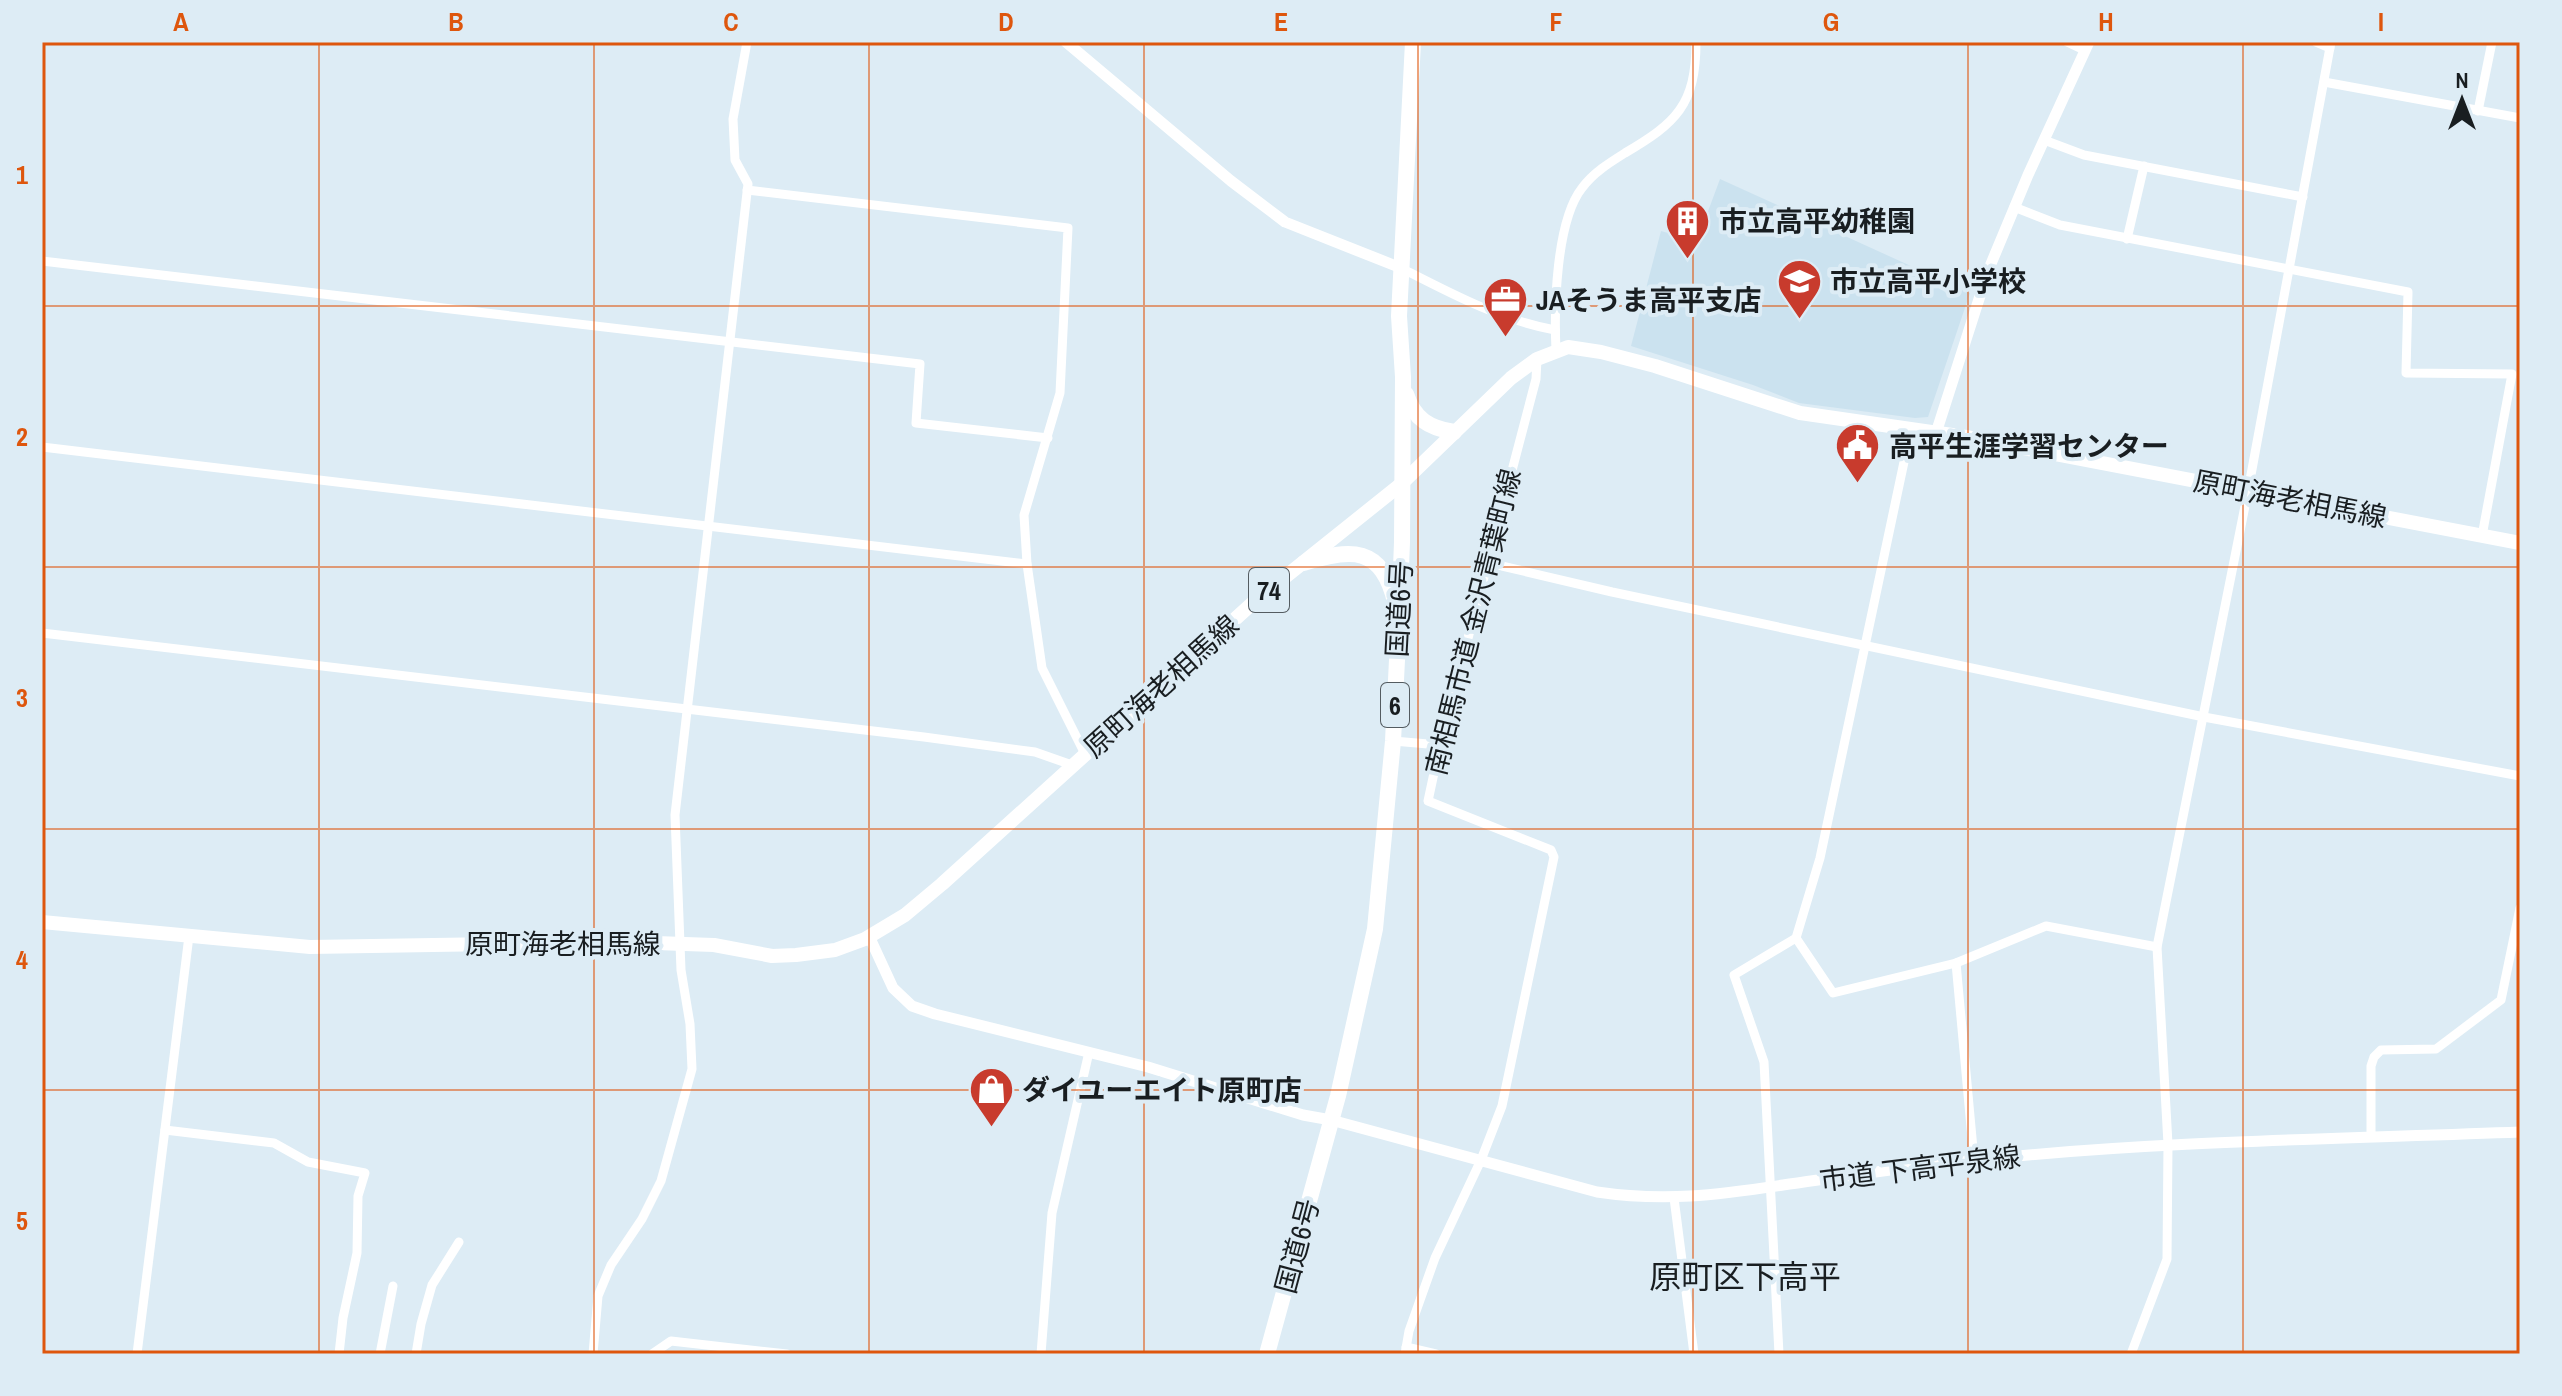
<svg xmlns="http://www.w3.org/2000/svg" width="2562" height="1396" font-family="'Archivo Narrow','Noto Sans JP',sans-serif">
<rect width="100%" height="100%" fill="#ddecf5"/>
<!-- built -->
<path fill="#cbe2ef" d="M1720,179l250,114 -42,124 -13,1 -116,-15 -46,-18 -122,-39 30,-115 36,10z"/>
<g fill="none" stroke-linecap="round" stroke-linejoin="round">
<!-- minor -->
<g stroke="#fff" stroke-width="9">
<path d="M2067,42l17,8"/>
<path d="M2316,42l14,6"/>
<path d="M2324,82l196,36"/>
<path d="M2478,111l14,-69"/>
<path d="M2044,140l40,15 219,42"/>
<path d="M747,190l321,38 -8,165 -36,122 3,49 15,104 43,86"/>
<path d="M2014,207l46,18 348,67 -2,81 106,1 -30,162"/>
<path d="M2127,239l17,-73"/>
<path d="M42,261l878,103 -4,59 132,15"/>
<path d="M1401,268c49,25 99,52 154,62"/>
<path d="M1556,350c-2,-42 0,-129 26,-162 11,-15 27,-25 43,-35 51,-30 71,-48 71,-111"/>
<path d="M42,447l985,117"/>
<path d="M1489,563l123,29 592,125 316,59"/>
<path d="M42,633l882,104 111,15 37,13"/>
<path d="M1393,741l47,4"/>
<path d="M1796,938l37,55 123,-30 90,-37 111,21"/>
<path d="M1956,963l18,197"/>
<path d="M165,1130l109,13 34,19 57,11 -7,23 -1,57 -14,65 -4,36"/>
<path d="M2371,1137v-71l3,-9 7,-7 55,-1 65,-49 19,-92"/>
<path d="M1674,1198l20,156"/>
<path d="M1406,1347l30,7"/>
<path d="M137,1354l52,-418"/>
<path d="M380,1354l13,-68"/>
<path d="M416,1354l5,-30 11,-39 27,-43"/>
<path d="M593,1354l5,-58 13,-31 31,-46 19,-38 31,-112 -2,-45 -9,-54 -6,-155 73,-631 -13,-24 -2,-41 14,-77"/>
<path d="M652,1354l19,-13 116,13"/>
<path d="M1041,1354l11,-141 37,-161"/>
<path d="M1405,1354l4,-23 26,-73 46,-98 21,-54 52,-249 -3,-7 -123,-49 12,-56 96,-366 1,-20"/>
<path d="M1779,1354l-15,-292 -30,-87 62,-37 24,-80 91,-429"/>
<path d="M2131,1354l36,-95 1,-115 -11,-197 91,-456 83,-449"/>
</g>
<!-- tertiary -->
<g stroke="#fff" stroke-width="11">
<path d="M1066,42l165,139 54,41 116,46"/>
<path d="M1936,433l52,-162 40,-96 61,-133"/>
<path d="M869,936l24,52 19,18 23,8 213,53 155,48 28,5 266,72c68,10 120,3 186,-7 64,-9 129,-19 193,-25 181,-19 362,-21 544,-28"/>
</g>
<!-- primary -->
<path stroke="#fff" stroke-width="14" d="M42,922l268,25 316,-5 88,3 58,11 24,-1 39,-5 30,-11 40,-24 37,-31 313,-283 145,-116 111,-107 26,-19 31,-12 33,5 54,14 145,47 166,24 554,106"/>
<!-- trunk -->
<g stroke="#fff" stroke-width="16">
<path d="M1406,394c8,25 23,34 48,38"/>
<path d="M1304,563c47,-15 78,-17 91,39"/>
<path d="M1267,1354l71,-258 37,-167 18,-188 6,-122 3,-77 1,-165 -4,-61 14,-274"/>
</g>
</g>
<!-- grid -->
<path fill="none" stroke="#de560d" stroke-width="2" stroke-opacity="0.55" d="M319,42v1312M594,42v1312M869,42v1312M1144,42v1312M1418,42v1312M1693,42v1312M1968,42v1312M2243,42v1312M42,306h2478M42,567h2478M42,829h2478M42,1090h2478"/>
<!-- icons -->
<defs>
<symbol id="building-pin" viewBox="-11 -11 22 30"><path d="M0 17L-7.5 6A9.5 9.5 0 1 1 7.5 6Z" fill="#c83b2d" stroke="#ddecf5"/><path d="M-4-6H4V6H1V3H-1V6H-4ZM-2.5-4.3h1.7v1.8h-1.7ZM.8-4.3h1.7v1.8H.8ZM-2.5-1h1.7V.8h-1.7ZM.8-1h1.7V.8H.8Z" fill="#fff"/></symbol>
<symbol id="school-pin" viewBox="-11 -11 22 30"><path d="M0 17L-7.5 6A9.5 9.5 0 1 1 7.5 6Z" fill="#c83b2d" stroke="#ddecf5"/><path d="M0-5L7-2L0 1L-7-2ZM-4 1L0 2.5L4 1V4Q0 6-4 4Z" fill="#fff"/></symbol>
<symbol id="office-pin" viewBox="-11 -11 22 30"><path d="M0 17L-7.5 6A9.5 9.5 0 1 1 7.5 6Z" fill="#c83b2d" stroke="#ddecf5"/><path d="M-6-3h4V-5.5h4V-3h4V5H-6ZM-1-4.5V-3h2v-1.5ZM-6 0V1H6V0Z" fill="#fff"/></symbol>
<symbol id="civic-pin" viewBox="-11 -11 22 30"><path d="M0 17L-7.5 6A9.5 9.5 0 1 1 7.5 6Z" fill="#c83b2d" stroke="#ddecf5"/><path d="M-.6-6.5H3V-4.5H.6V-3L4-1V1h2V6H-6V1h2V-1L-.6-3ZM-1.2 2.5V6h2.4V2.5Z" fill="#fff"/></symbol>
<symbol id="shop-pin" viewBox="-11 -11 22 30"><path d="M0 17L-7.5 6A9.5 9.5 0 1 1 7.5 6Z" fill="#c83b2d" stroke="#ddecf5"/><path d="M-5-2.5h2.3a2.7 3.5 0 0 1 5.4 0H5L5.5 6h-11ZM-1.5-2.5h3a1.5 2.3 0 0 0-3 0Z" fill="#fff"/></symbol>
</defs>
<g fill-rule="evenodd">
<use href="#building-pin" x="1662" y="196" width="51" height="69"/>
<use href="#school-pin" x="1774" y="256" width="51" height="69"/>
<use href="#office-pin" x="1480" y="274" width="51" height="69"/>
<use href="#civic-pin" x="1832" y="420" width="51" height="69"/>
<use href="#shop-pin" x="966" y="1064" width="51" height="69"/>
</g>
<g text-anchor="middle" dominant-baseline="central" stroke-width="8" stroke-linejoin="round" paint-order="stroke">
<!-- shield labels -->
<g fill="#ddecf5" stroke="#545c61" stroke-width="2">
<rect x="1249" y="568" width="40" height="44" rx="6"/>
<rect x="1381" y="683" width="28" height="44" rx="6"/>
</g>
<g font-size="26" font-weight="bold" fill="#191e21">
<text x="1269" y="590">74</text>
<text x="1395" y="705">6</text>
</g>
<!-- poi labels -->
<g font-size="28" font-weight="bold" fill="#191e21" stroke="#ddecf5" text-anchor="start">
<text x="1719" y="221">市立高平幼稚園</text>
<text x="1830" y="281">市立高平小学校</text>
<text x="1536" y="300">JAそうま高平支店</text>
<text x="1889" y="446">高平生涯学習センター</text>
<text x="1022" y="1090">ダイユーエイト原町店</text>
</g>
<!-- street labels -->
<g font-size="28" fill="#191e21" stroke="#ddecf5">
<text transform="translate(2290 499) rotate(11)">原町海老相馬線</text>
<text transform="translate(1399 609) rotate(-87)">国道6号</text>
<text transform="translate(1473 622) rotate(-76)">南相馬市道 金沢青葉町線</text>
<text transform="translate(1161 686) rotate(-42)">原町海老相馬線</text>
<text x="563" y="944">原町海老相馬線</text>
<text transform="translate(1920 1168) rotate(-7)">市道 下高平泉線</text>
<text transform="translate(1297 1246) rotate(-75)">国道6号</text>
</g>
<!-- quarter labels -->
<g font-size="32" fill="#191e21" stroke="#ddecf5">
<text x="1745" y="1276">原町区下高平</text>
</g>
</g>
<!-- border -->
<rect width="2562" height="1396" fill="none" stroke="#ddecf5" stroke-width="88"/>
<!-- north arrow -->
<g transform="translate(2462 100)" stroke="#ddecf5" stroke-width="6" paint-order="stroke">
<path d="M0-6L14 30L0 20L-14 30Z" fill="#191e21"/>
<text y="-12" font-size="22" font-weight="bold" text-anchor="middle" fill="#191e21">N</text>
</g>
<rect x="44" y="44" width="2474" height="1308" fill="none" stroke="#de560d" stroke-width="3"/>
<g font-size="26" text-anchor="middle" font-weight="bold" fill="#de560d">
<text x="181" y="31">A</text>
<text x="456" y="31">B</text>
<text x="731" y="31">C</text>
<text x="1006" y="31">D</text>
<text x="1281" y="31">E</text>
<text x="1556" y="31">F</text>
<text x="1831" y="31">G</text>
<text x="2106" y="31">H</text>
<text x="2381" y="31">I</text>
<text x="22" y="184">1</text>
<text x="22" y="446">2</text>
<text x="22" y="707">3</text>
<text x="22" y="969">4</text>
<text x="22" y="1230">5</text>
</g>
</svg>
